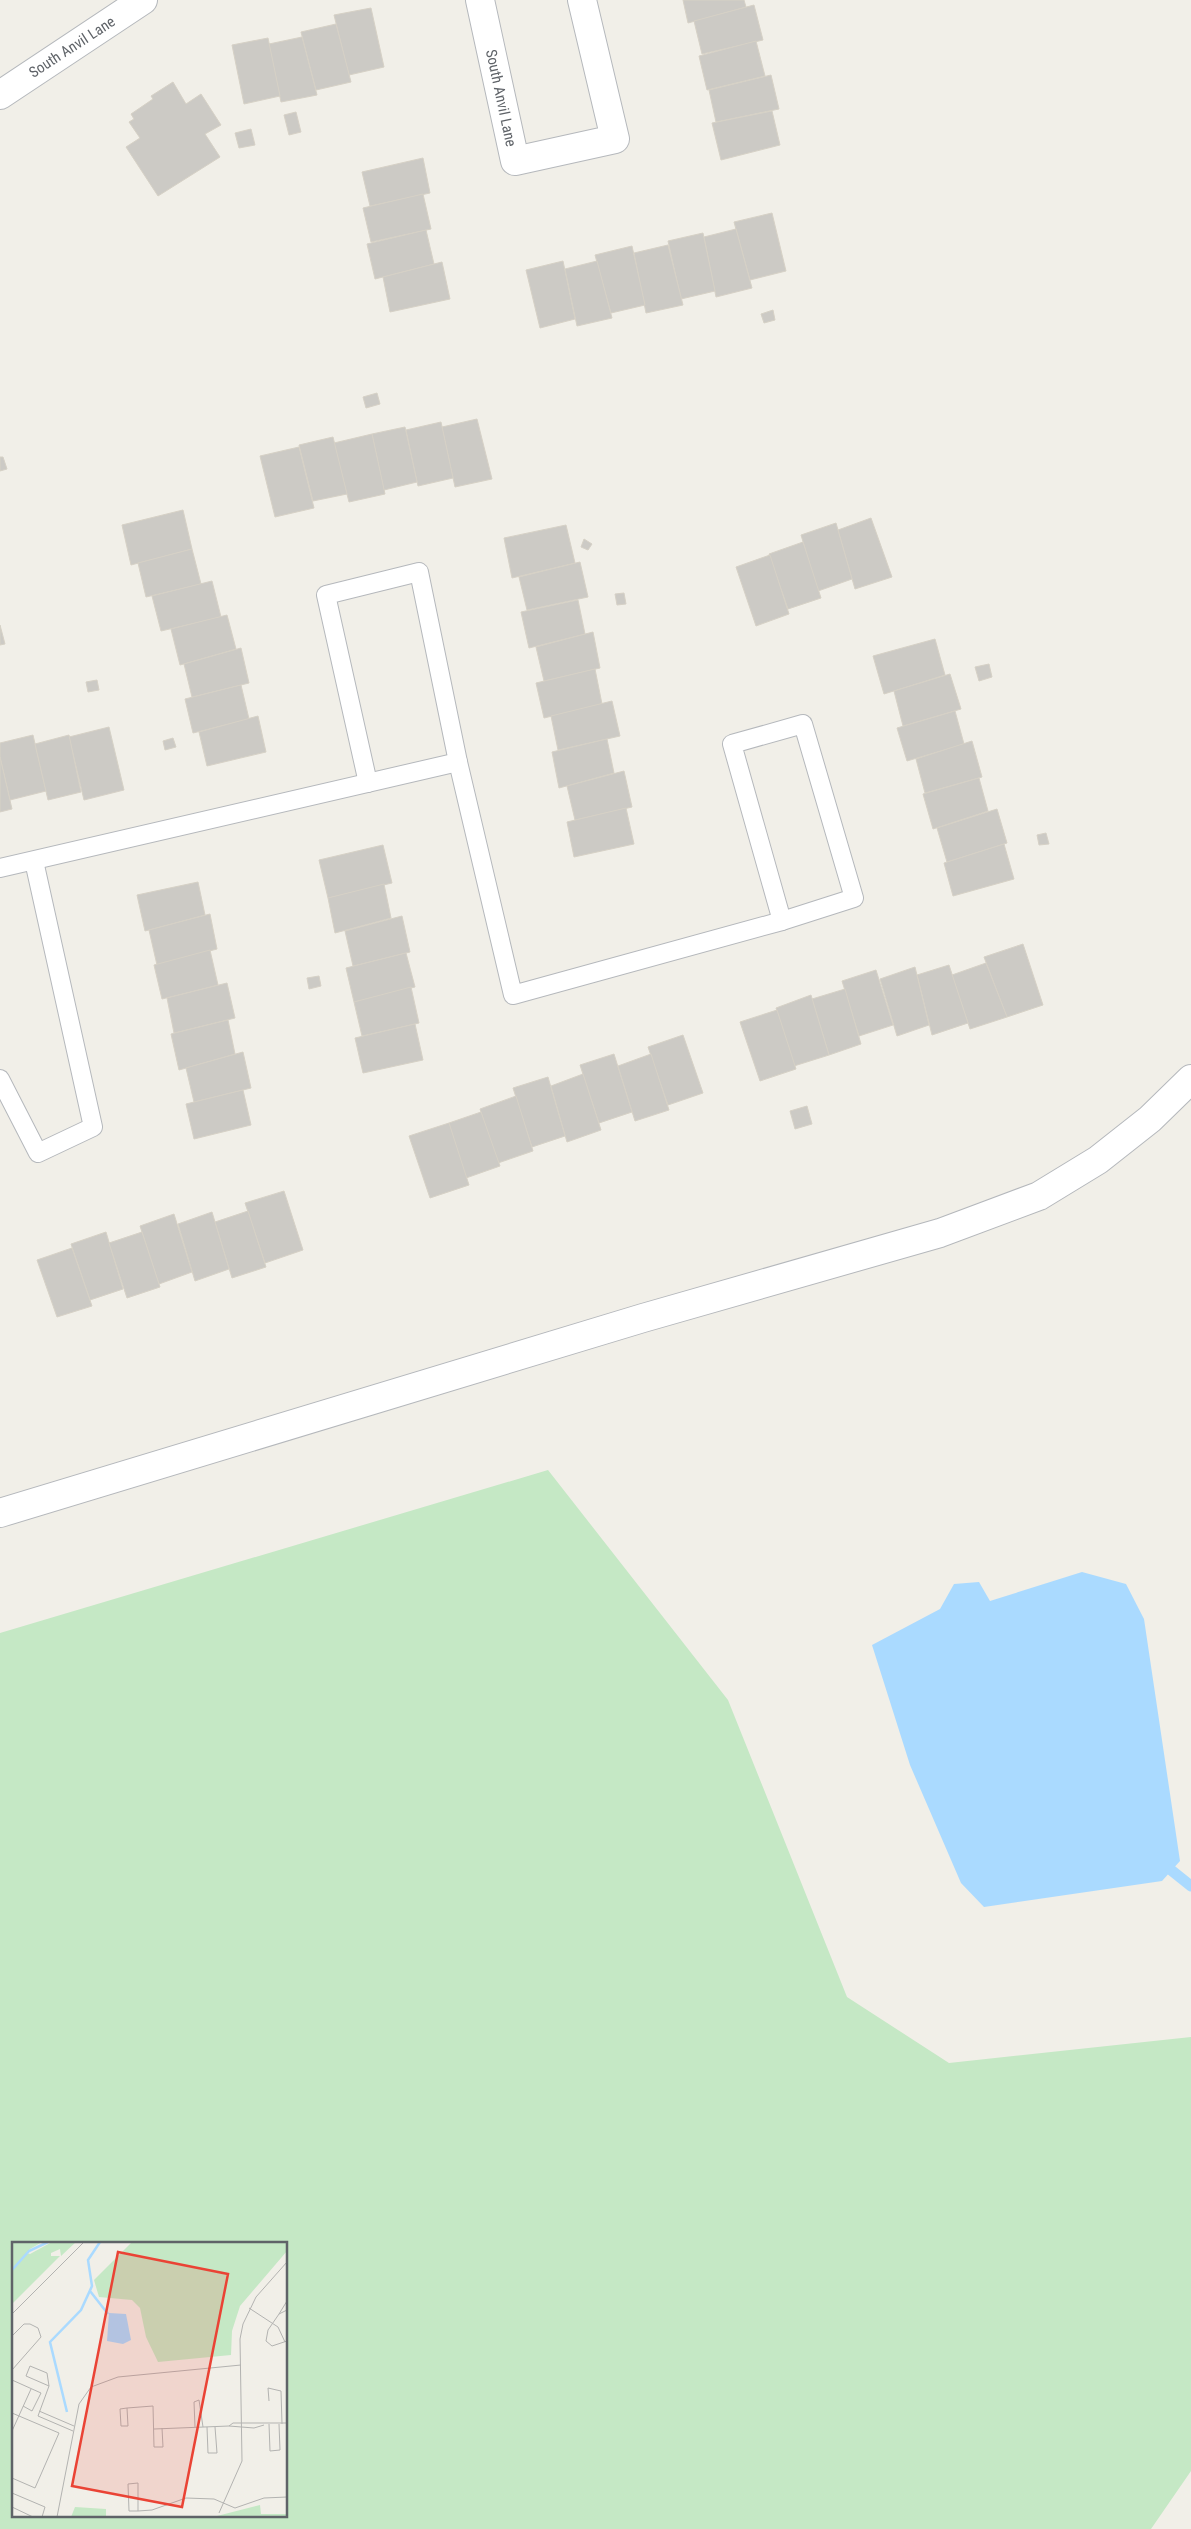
<svg xmlns="http://www.w3.org/2000/svg" width="1191" height="2529" font-family="'Roboto Condensed',sans-serif">
<rect width="100%" height="100%" fill="#f1efe8"/>
<!-- green -->
<path fill="#c5e8c5" fill-rule="evenodd" d="M548,1470l180,230 119,297 102,66 242,-26v434l-40,58h-1151v-896zM14,2243h272v272h-272z"/>
<!-- water -->
<path fill="#aadaff" d="M1082,1572l44,12 18,35 36,242 -18,20 -178,26 -23,-24 -51,-118 -38,-120 68,-36 14,-25 25,-2 11,19z"/>
<g fill="none" stroke-linecap="round" stroke-linejoin="round">
<!-- stream -->
<path stroke="#aadaff" stroke-width="11" d="M1171,1870l20,16"/>
</g>
<!-- building -->
<g fill="#cccac5" stroke="#d6d1c6">
<path d="M683,0h61l2,7 -58,16z"/>
<path d="M754,5l9,35 -61,14 -8,-33z"/>
<path d="M371,8l13,59 -35,8 -15,-60z"/>
<path d="M336,24l15,58 -35,8 -15,-58z"/>
<path d="M302,37l15,58 -36,7 -12,-58z"/>
<path d="M268,38l12,58 -36,8 -12,-59z"/>
<path d="M756,41l9,35 -58,14 -8,-34z"/>
<path d="M771,75l8,34 -63,13 -7,-32z"/>
<path d="M173,82l13,22 15,-10 20,31 -16,9 15,23 -62,39 -32,-49 14,-9 -11,-16 5,-3 -3,-5 22,-15 -2,-3z"/>
<path d="M772,111l8,34 -59,15 -9,-37z"/>
<path d="M296,112l5,20 -12,3 -5,-20z"/>
<path d="M251,129l4,16 -16,3 -4,-15z"/>
<path d="M423,158l7,35 -60,13 -8,-34z"/>
<path d="M423,194l8,35 -60,13 -8,-34z"/>
<path d="M772,213l14,58 -36,9 -16,-58z"/>
<path d="M736,229l16,59 -36,9 -12,-60z"/>
<path d="M426,230l8,34 -59,15 -8,-35z"/>
<path d="M703,233l12,58 -34,8 -13,-58z"/>
<path d="M668,245l15,60 -37,8 -12,-60z"/>
<path d="M632,246l13,59 -34,8 -16,-58z"/>
<path d="M563,261l12,58 -35,9 -14,-58z"/>
<path d="M597,261l15,57 -35,8 -12,-57z"/>
<path d="M442,262l8,37 -60,13 -7,-35z"/>
<path d="M773,310l2,10 -11,3 -3,-9z"/>
<path d="M377,393l3,11 -14,4 -3,-11z"/>
<path d="M477,419l15,60 -37,8 -13,-60z"/>
<path d="M441,422l12,56 -35,8 -12,-56z"/>
<path d="M405,427l12,55 -33,8 -12,-56z"/>
<path d="M372,434l13,60 -36,8 -15,-59z"/>
<path d="M333,437l14,57 -34,7 -14,-56z"/>
<path d="M299,447l15,61 -39,9 -15,-61z"/>
<path d="M0,457h3l4,12 -7,2z"/>
<path d="M183,510l9,39 -61,16 -9,-40z"/>
<path d="M871,518l21,59 -37,12 -17,-59z"/>
<path d="M836,523l16,56 -34,12 -17,-56z"/>
<path d="M566,525l9,38 -63,15 -8,-40z"/>
<path d="M584,539l8,5 -4,6 -7,-3z"/>
<path d="M803,542l18,56 -33,11 -19,-55z"/>
<path d="M192,549l9,35 -55,13 -8,-34z"/>
<path d="M770,555l19,59 -33,12 -20,-59z"/>
<path d="M580,562l8,35 -61,13 -8,-33z"/>
<path d="M212,581l9,36 -60,14 -9,-35z"/>
<path d="M624,593l2,11 -9,1 -2,-11z"/>
<path d="M578,600l7,34 -56,14 -8,-36z"/>
<path d="M227,615l9,34 -56,16 -9,-36z"/>
<path d="M0,625l5,19 -5,1z"/>
<path d="M593,632l7,36 -56,13 -8,-34z"/>
<path d="M935,639l10,36 -61,19 -11,-38z"/>
<path d="M241,648l8,35 -57,14 -8,-33z"/>
<path d="M989,664l3,13 -13,4 -4,-14z"/>
<path d="M595,669l7,35 -58,14 -8,-35z"/>
<path d="M950,674l11,35 -58,17 -9,-35z"/>
<path d="M97,680l2,10 -11,2 -2,-10z"/>
<path d="M241,685l8,34 -56,14 -8,-34z"/>
<path d="M612,701l8,35 -62,14 -7,-34z"/>
<path d="M955,711l9,33 -57,17 -10,-33z"/>
<path d="M258,716l8,36 -59,14 -8,-34z"/>
<path d="M109,727l15,63 -40,10 -15,-63z"/>
<path d="M33,735l13,56 -36,9 -10,-43v-14z"/>
<path d="M69,735l12,57 -33,8 -13,-56z"/>
<path d="M173,738l3,9 -11,3 -2,-9z"/>
<path d="M607,739l7,34 -55,15 -7,-36z"/>
<path d="M972,741l10,36 -57,16 -9,-34z"/>
<path d="M0,757l12,52 -12,3z"/>
<path d="M624,771l8,36 -57,13 -8,-34z"/>
<path d="M979,778l9,33 -55,18 -10,-35z"/>
<path d="M626,808l8,36 -60,13 -7,-35z"/>
<path d="M997,809l10,34 -60,19 -10,-34z"/>
<path d="M1046,833l3,11 -10,1 -2,-10z"/>
<path d="M1004,844l10,35 -61,17 -9,-33z"/>
<path d="M383,845l9,38 -64,15 -9,-38z"/>
<path d="M198,882l7,33 -60,16 -8,-36z"/>
<path d="M384,884l7,34 -56,15 -7,-35z"/>
<path d="M210,914l7,35 -60,16 -8,-35z"/>
<path d="M402,916l8,36 -57,14 -8,-35z"/>
<path d="M1023,944l20,61 -36,12 -23,-60z"/>
<path d="M210,950l8,35 -56,14 -8,-34z"/>
<path d="M406,953l9,34 -61,15 -8,-34z"/>
<path d="M986,963l21,54 -37,12 -18,-54z"/>
<path d="M949,965l19,58 -36,12 -15,-60z"/>
<path d="M915,967l14,58 -32,11 -17,-57z"/>
<path d="M876,970l17,55 -34,11 -17,-55z"/>
<path d="M319,976l2,10 -12,3 -2,-11z"/>
<path d="M227,983l8,35 -61,15 -7,-35z"/>
<path d="M411,987l8,36 -57,13 -8,-34z"/>
<path d="M845,989l16,55 -32,11 -17,-56z"/>
<path d="M811,995l18,60 -35,11 -18,-58z"/>
<path d="M777,1010l19,59 -36,12 -20,-59z"/>
<path d="M228,1020l7,34 -56,16 -8,-36z"/>
<path d="M415,1024l8,36 -60,13 -8,-35z"/>
<path d="M683,1035l20,58 -35,12 -20,-58z"/>
<path d="M243,1052l8,36 -57,14 -8,-34z"/>
<path d="M614,1054l18,58 -33,11 -19,-58z"/>
<path d="M651,1054l18,56 -34,11 -17,-55z"/>
<path d="M583,1074l18,56 -34,12 -16,-56z"/>
<path d="M548,1077l17,59 -33,11 -19,-59z"/>
<path d="M243,1090l8,35 -57,14 -8,-35z"/>
<path d="M516,1096l17,55 -35,12 -18,-54z"/>
<path d="M807,1106l5,18 -17,5 -5,-18z"/>
<path d="M481,1112l19,54 -34,12 -17,-55z"/>
<path d="M449,1123l20,62 -39,13 -21,-62z"/>
<path d="M284,1191l19,59 -38,13 -20,-60z"/>
<path d="M248,1211l18,56 -34,11 -17,-56z"/>
<path d="M212,1212l17,57 -34,12 -17,-57z"/>
<path d="M174,1214l18,58 -33,12 -19,-58z"/>
<path d="M106,1232l17,57 -33,11 -19,-56z"/>
<path d="M142,1232l18,55 -33,11 -18,-55z"/>
<path d="M72,1248l20,58 -35,11 -20,-57z"/>
</g>
<g fill="none" stroke-linecap="round" stroke-linejoin="round">
<defs>
<g id="service">
<path d="M803,724l51,174 -72,23 -50,-177z"/>
<path d="M368,783l-42,-188 93,-23 39,190 55,233 269,-74"/>
<path d="M0,868l458,-106"/>
<path d="M0,1079l38,74 55,-26 -59,-266"/>
</g>
<g id="minor">
<path d="M480,0l35,161 100,-22 -33,-139"/>
<path d="M0,95l143,-95"/>
</g>
<path id="tertiary" d="M0,1513l643,-195 297,-85 99,-37 59,-36 52,-41 41,-40"/>
</defs>
<!-- service casing -->
<use href="#service" stroke="#b5b8bc" stroke-width="20"/>
<!-- minor casing -->
<use href="#minor" stroke="#b5b8bc" stroke-width="30"/>
<!-- tertiary casing -->
<use href="#tertiary" stroke="#b5b8bc" stroke-width="30"/>
<!-- service -->
<use href="#service" stroke="#fff" stroke-width="18"/>
<!-- minor -->
<use href="#minor" stroke="#fff" stroke-width="28"/>
<!-- tertiary -->
<use href="#tertiary" stroke="#fff" stroke-width="28"/>
</g>
<g text-anchor="middle" dominant-baseline="central" stroke-width="4.5" stroke-linejoin="round" paint-order="stroke">
<!-- street labels -->
<g font-size="15" fill="#5f6368" stroke="#fff">
<text transform="translate(72 47) rotate(-33)">South Anvil Lane</text>
<text transform="translate(501 98) rotate(78)">South Anvil Lane</text>
</g>
</g>
<!-- overview -->
<g transform="translate(12 2242)">
<rect width="275" height="275" fill="#f1efe8"/>
<path d="M0,0h30l-12,7 -3,4 3,1 22,-12h24l-15,14 -1,-7 -9,4v3h9l-48,48zM120,0h155v9l-47,55 -8,25 -1,24 -73,7 -12,-25 -6,-29 -8,-8 -33,-3 -5,-17zM248,263l1,9h26v3h-74zM63,265l31,2v8h-35z" fill="#c5e8c5"/>
<path d="M97,71l17,1 5,26 -8,4 -16,-3z" fill="#aadaff"/>
<path fill="none" stroke="#aadaff" stroke-width="2.5" d="M0,28l17,-19 19,-9M78,49l18,23M55,170l-17,-70 31,-32 11,-24 -4,-26 12,-18"/>
<path fill="none" stroke="#b3b3b1" stroke-width="1" d="M275,59l-8,13 8,-4M237,66l29,19 7,15M0,72l72,-72M267,72l-11,16 -2,11 6,5 15,-5M0,94l12,-12h6l8,4 3,9 -29,33M0,138l29,13 -9,18 -9,-5M37,144l-23,-10 4,-10 17,7 2,13 -11,30 35,15M257,159l-1,-13 13,3 1,33M115,166l26,-2 1,41h9l-1,-19M115,166l1,18h-7l-1,-17zM27,169l35,15M0,171l47,20 -24,55 -23,-10M257,182l1,27 10,-1 -1,-26M217,184l25,2 10,-3M183,185l-1,-25 5,-2 4,27M195,185l1,26h9l-2,-26M142,187l75,-3 4,-3h54M0,189l19,-42M0,251l33,14 -3,10M0,265l21,10M126,269v-28l-10,1 1,27h9l14,-1 34,-12 28,1 21,9 29,-10 23,-1M207,271l23,-52 -2,-122 3,-15 13,-27 31,-35M45,275l22,-113 12,-17 27,-10 123,-12"/>
<path fill="#ea4335" fill-opacity="0.15" stroke="#ea4335" stroke-width="2.5" d="M106,10l110,22 -46,233 -110,-21z"/>
<rect width="275" height="275" fill="none" stroke="#5f6368" stroke-width="2.5"/>
</g>
</svg>
